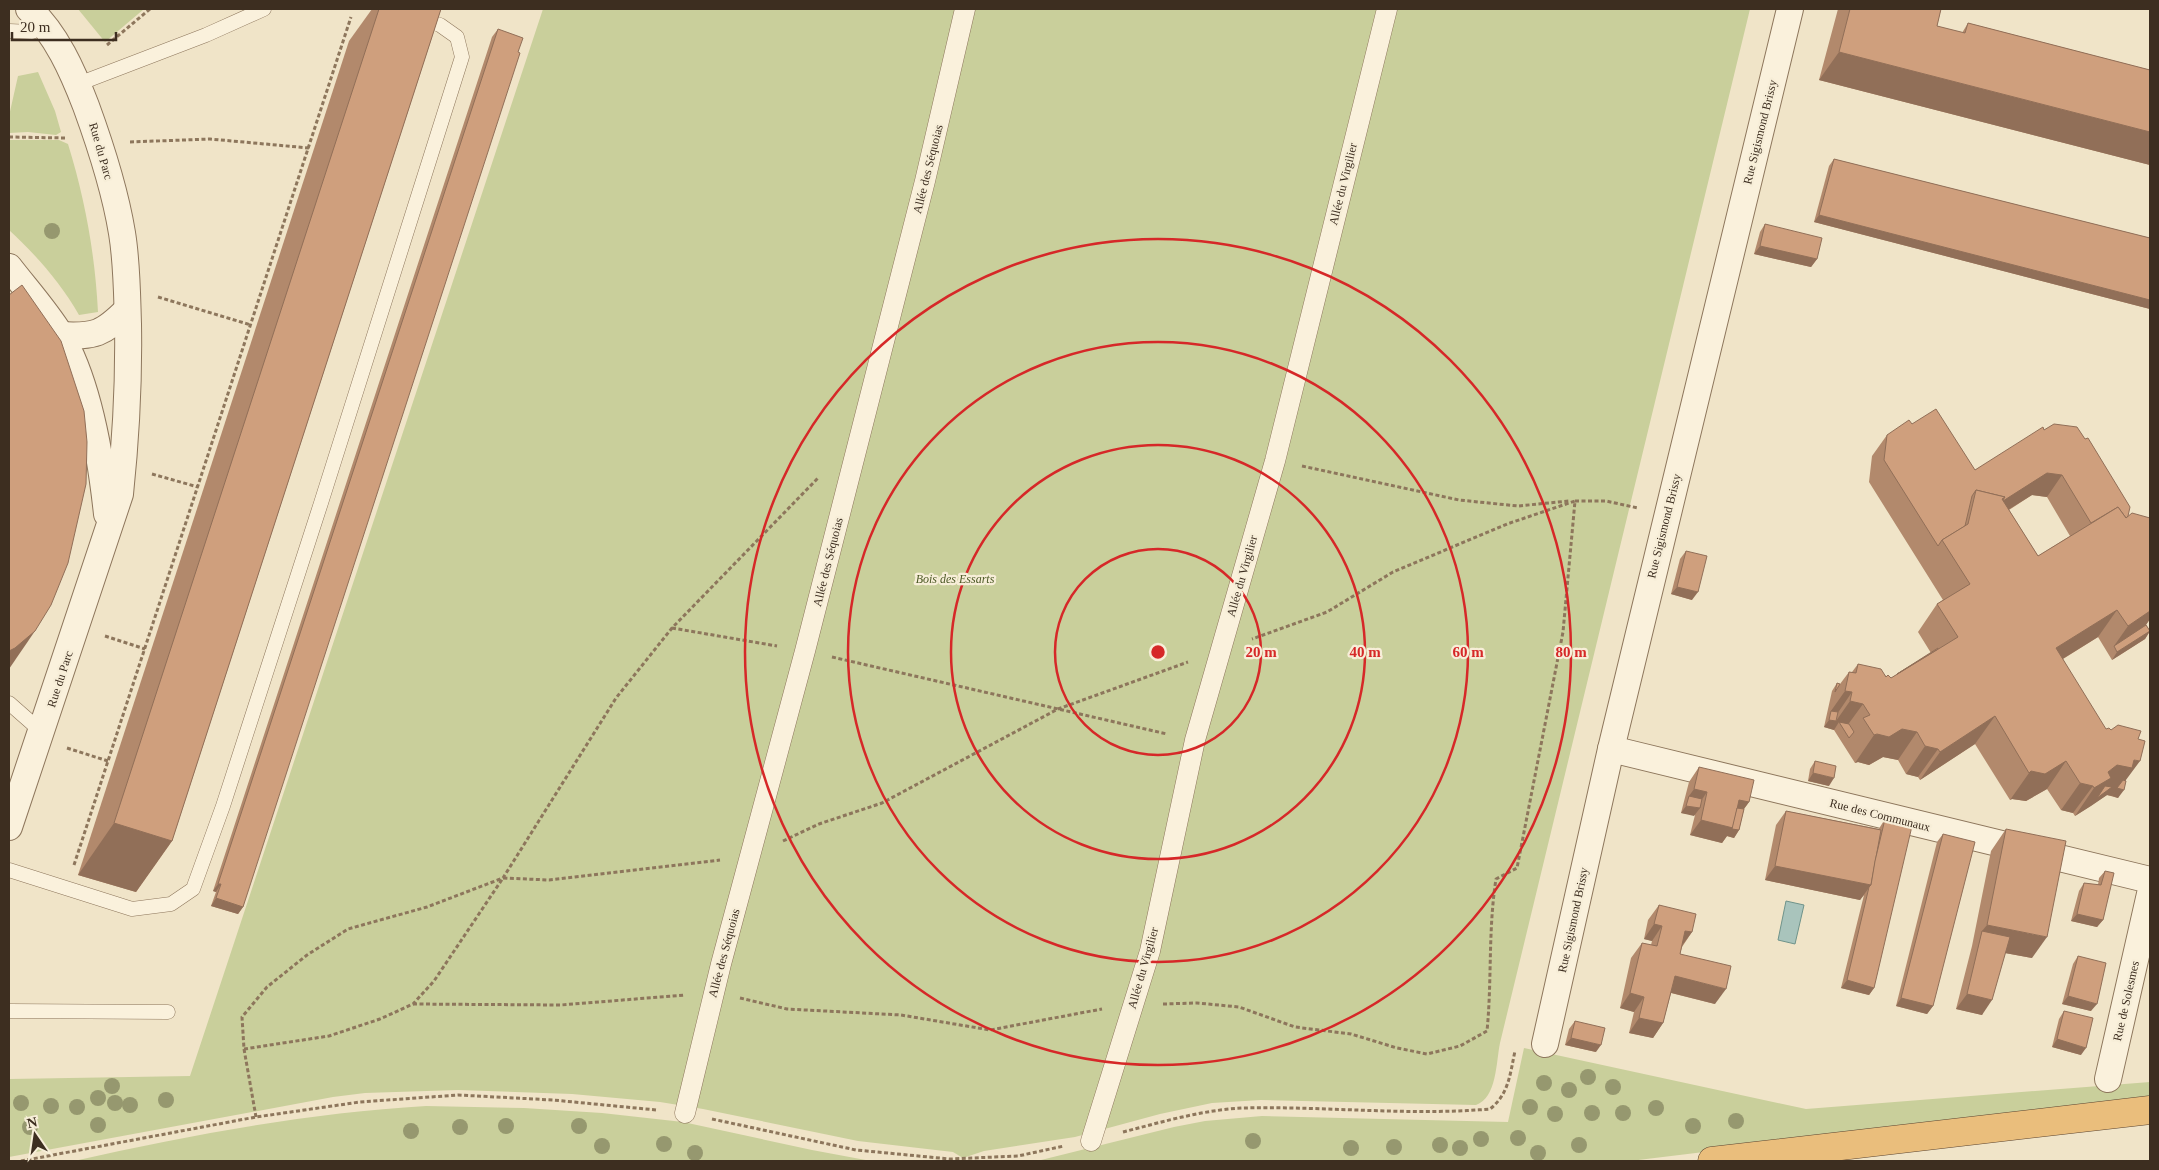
<svg xmlns="http://www.w3.org/2000/svg" width="2159" height="1170" font-family="'Times New Roman',serif">
<rect width="100%" height="100%" fill="#f0e4c8"/>
<!-- green -->
<g fill="#c9cf9b">
<path d="M78,9h66l-39,33z"/>
<path d="M543,9h1207l-250,1034c-4,19 -3,55 -24,62l-215,-5 -49,3 -52,11 -85,23 -91,14 -21,7 -10,-6 -95,-11 -155,-32 -43,-7 -88,-8 -114,-4 -93,3 -32,4 -324,60v-78l181,-3z"/>
<path d="M38,72l17,39 6,21 -5,3 -28,-3 -19,1v-17l9,-40z"/>
<path d="M9,140h50l9,4c17,55 27,110 30,168l-19,3c-18,-32 -43,-60 -70,-85z"/>
<path d="M1524,1048l282,61 344,-27v16l-520,63h-593l137,-34 31,-6 57,-5 246,6z"/>
<path d="M426,1106l98,2 78,5 81,9 129,28 59,11h-797c116,-26 234,-48 352,-55z"/>
</g>
<!-- water -->
<path fill="#a9c4bc" stroke="#6f938a" d="M1786,901l18,4 -9,39 -17,-4z"/>
<g fill="none" stroke-linecap="round" stroke-linejoin="round">
<defs>
<g id="service">
<path d="M9,31l23,1 12,-6"/>
<path d="M78,84l128,-49 58,-26"/>
<path d="M9,703l33,29"/>
<path d="M9,870l123,39 39,-5 22,-15 30,-83 98,-303 141,-446 -5,-20 -17,-12 -48,-16"/>
<path d="M9,1011l159,1"/>
</g>
<g id="pedestrian">
<path d="M685,1113l36,-149 84,-313 120,-470 40,-172"/>
<path d="M1091,1141l59,-190 45,-211 80,-279 112,-452"/>
</g>
<g id="minor">
<path d="M9,267c17,22 36,43 51,67 29,49 41,124 47,180"/>
<path d="M60,335c35,2 43,-1 67,-25"/>
<path d="M1611,749l539,131"/>
<path d="M9,827l111,-333c6,-57 9,-112 8,-170 -1,-30 -1,-61 -6,-91 -7,-43 -21,-86 -36,-127 -13,-34 -30,-73 -57,-97"/>
<path d="M1545,1044l66,-295 179,-740"/>
<path d="M2108,1079l42,-185"/>
</g>
<path id="trunk" d="M1712,1161l438,-51"/>
</defs>
<!-- service casing -->
<use href="#service" stroke="#8d765c" stroke-width="15"/>
<!-- pedestrian casing -->
<use href="#pedestrian" stroke="#8d765c" stroke-width="21"/>
<!-- minor casing -->
<use href="#minor" stroke="#8d765c" stroke-width="28"/>
<!-- trunk casing -->
<use href="#trunk" stroke="#5b4430" stroke-width="29"/>
<!-- path -->
<g stroke="#8d765c" stroke-width="3" stroke-dasharray="4 2.5" stroke-linecap="butt">
<path d="M107,45l43,-36"/>
<path d="M9,137l57,1"/>
<path d="M130,142l80,-3 99,9"/>
<path d="M158,297l93,28"/>
<path d="M1302,466l157,34 59,6 51,-5"/>
<path d="M152,474l46,13"/>
<path d="M1575,501h31l32,7"/>
<path d="M672,628l105,18"/>
<path d="M105,636l40,13"/>
<path d="M832,657l335,77"/>
<path d="M67,748l41,13"/>
<path d="M783,841l36,-17 63,-21 176,-94 130,-47"/>
<path d="M74,865l277,-848"/>
<path d="M740,998l47,11 114,6 89,15 112,-21"/>
<path d="M413,1004l148,1 124,-10"/>
<path d="M1163,1004l34,-1 42,4 56,20 56,7 46,14 30,6 33,-8 27,-15c5,-50 1,-101 9,-152l21,-11 46,-236 12,-131 -68,23 -114,48 -66,40 -75,27"/>
<path d="M244,1049l85,-13 51,-17 33,-15 21,-23 69,-103 46,2 171,-20"/>
<path d="M256,1117l-12,-68 -2,-32 25,-30 40,-32 41,-26 79,-22 76,-29 113,-180 56,-70 147,-151"/>
<path d="M712,1119l144,31 94,9 68,-3 46,-10"/>
<path d="M1123,1132c39,-10 79,-22 120,-24 82,-2 165,8 247,1 19,-15 20,-35 25,-58"/>
<path d="M21,1161l235,-44 104,-15 98,-7 95,5 104,10"/>
</g>
<!-- service -->
<use href="#service" stroke="#faf1dc" stroke-width="14"/>
<!-- pedestrian -->
<use href="#pedestrian" stroke="#faf1dc" stroke-width="20"/>
<!-- minor -->
<use href="#minor" stroke="#faf1dc" stroke-width="26"/>
<!-- trunk -->
<use href="#trunk" stroke="#eabe7c" stroke-width="28"/>
</g>
<!-- trees -->
<g fill="#96986f">
<circle cx="52" cy="231" r="8"/>
<circle cx="1588" cy="1077" r="8"/>
<circle cx="1544" cy="1083" r="8"/>
<circle cx="112" cy="1086" r="8"/>
<circle cx="1613" cy="1087" r="8"/>
<circle cx="1569" cy="1090" r="8"/>
<circle cx="98" cy="1098" r="8"/>
<circle cx="166" cy="1100" r="8"/>
<circle cx="21" cy="1103" r="8"/>
<circle cx="115" cy="1103" r="8"/>
<circle cx="130" cy="1105" r="8"/>
<circle cx="51" cy="1106" r="8"/>
<circle cx="77" cy="1107" r="8"/>
<circle cx="1530" cy="1107" r="8"/>
<circle cx="1656" cy="1108" r="8"/>
<circle cx="1592" cy="1113" r="8"/>
<circle cx="1623" cy="1113" r="8"/>
<circle cx="1555" cy="1114" r="8"/>
<circle cx="1736" cy="1121" r="8"/>
<circle cx="98" cy="1125" r="8"/>
<circle cx="506" cy="1126" r="8"/>
<circle cx="579" cy="1126" r="8"/>
<circle cx="1693" cy="1126" r="8"/>
<circle cx="30" cy="1127" r="8"/>
<circle cx="460" cy="1127" r="8"/>
<circle cx="411" cy="1131" r="8"/>
<circle cx="1518" cy="1138" r="8"/>
<circle cx="1481" cy="1139" r="8"/>
<circle cx="1253" cy="1141" r="8"/>
<circle cx="664" cy="1144" r="8"/>
<circle cx="1440" cy="1145" r="8"/>
<circle cx="1579" cy="1145" r="8"/>
<circle cx="602" cy="1146" r="8"/>
<circle cx="1394" cy="1147" r="8"/>
<circle cx="1351" cy="1148" r="8"/>
<circle cx="1460" cy="1148" r="8"/>
<circle cx="695" cy="1153" r="8"/>
<circle cx="1538" cy="1153" r="8"/>
</g>
<!-- wall -->
<g fill="#b2896c" fill-rule="evenodd">
<path d="M372,9h69l-269,832 -36,51 -58,-17 271,-834z"/>
<path d="M1838,9h103l-4,17 25,7 6,-10 182,47v95l-331,-85z"/>
<path d="M498,29l-255,878 -5,7 -27,-8 5,-14 -3,-1 279,-854z"/>
<path d="M1834,159l316,79v71l-336,-87 15,-56z"/>
<path d="M1765,224l52,35 -6,8 -57,-13 6,-22z"/>
<path d="M1912,424l63,46 69,-40 84,86 22,2v101l-4,6 4,6 -5,8 -33,21 -14,-23 -35,22 63,122 -8,17 -11,-3 -32,21 -2,-3 -12,-3 -14,-21 -21,12 -14,-2 -2,1 -35,-56 -55,36 -2,-3 -12,-3 -8,-14 -15,-3 -14,8 -11,-3 -3,1 -21,-33 -10,-3 8,-36 5,-8 3,1 9,-12h3l6,-8 33,14 40,-25 -13,-21 19,-28 6,-4 -74,-118 3,-26 15,-21zM2032,495l15,2 23,39 -32,20 -29,-46z"/>
<path d="M1686,551l6,49 -21,-6 9,-35z"/>
<path d="M1815,761l14,25 -21,-5 2,-12z"/>
<path d="M1699,767l50,35 -5,7 -5,21 -5,8 -7,-2 -5,7 -32,-8 5,-20 -14,-2 8,-31z"/>
<path d="M1786,811l93,18 1,-2 5,-8 -11,169 -5,7 -28,-7 23,-93 -4,5 -95,-20 11,-55z"/>
<path d="M2006,829l26,129 -27,-5 -23,62 -26,-6 16,-63 19,-95z"/>
<path d="M1943,834l-10,172 -6,8 -31,-8 41,-164z"/>
<path d="M2105,871l-2,49 -6,7 -26,-6 8,-30 5,-8 14,2 1,-7z"/>
<path d="M1659,905l33,27 -10,15 -2,7 35,50 -44,-11 -8,30 -10,15 -24,-5 5,-21 -14,-4 11,-50 11,-15 9,2 1,-4 -8,-2 4,-19z"/>
<path d="M2078,956l13,55 -29,-7 11,-40z"/>
<path d="M2064,1011l17,44 -29,-8 7,-28z"/>
<path d="M1575,1021l21,31 -31,-7 4,-16z"/>
</g>
<!-- shaded-wall -->
<g fill="#916f58">
<path d="M1839,52l311,80v33l-331,-85z"/>
<path d="M1819,215l331,85v9l-336,-87z"/>
<path d="M1760,246l57,13 -6,8 -57,-13z"/>
<path d="M2047,473l15,2 -15,22 -15,-2 -50,31 20,-27z"/>
<path d="M1677,587l21,5 -6,8 -21,-6z"/>
<path d="M2117,610l-19,27 -55,34 13,-23z"/>
<path d="M2150,611v8l-10,14 -26,13 14,-20z"/>
<path d="M35,631l-26,38v-18z"/>
<path d="M2150,631l-5,8 -33,21 5,-8z"/>
<path d="M1845,691l7,1 -19,28 -2,-9 -5,7z"/>
<path d="M1850,701l13,3 -19,26 -5,-8 -5,8 -10,-3 5,-7 7,1z"/>
<path d="M1995,716l-20,28 -55,36 20,-28z"/>
<path d="M1902,729l15,3 -19,28 -15,-3 -14,8 -11,-3 -3,1 19,-28z"/>
<path d="M1925,746l13,3 -20,28 -12,-3z"/>
<path d="M2134,760l6,1 -20,27h-2l-6,8 -5,-1 -16,11 9,-13 -9,13 -16,10 19,-28 14,-16 9,-7z"/>
<path d="M2066,761l-19,28 -21,12 -14,-2 -2,1 19,-27 2,-2z"/>
<path d="M1813,773l21,5 -5,8 -21,-5z"/>
<path d="M2080,783l13,3 -20,27 -12,-3z"/>
<path d="M2117,788l7,2 -6,8 -6,-2z"/>
<path d="M1694,789l13,3 -10,15 -8,-11z"/>
<path d="M1739,800l10,2 -11,15 -6,-1z"/>
<path d="M1686,806l14,2 -6,8 -13,-3z"/>
<path d="M1701,820l32,8 6,2 -5,8 -7,-2 -5,7 -32,-8z"/>
<path d="M114,823l58,18 -36,51 -58,-17z"/>
<path d="M1775,866l96,19 -11,15 -95,-20z"/>
<path d="M218,884h3l-5,8 -3,-1z"/>
<path d="M216,898l27,9 -5,7 -27,-8z"/>
<path d="M2077,914l26,6 -6,7 -26,-6z"/>
<path d="M1654,924l8,2 -10,15 -8,-2z"/>
<path d="M1987,925l60,12 -15,21 -54,-10 4,-17z"/>
<path d="M1685,931l7,1 -11,15z"/>
<path d="M1675,976l51,13 -11,15 -51,-13z"/>
<path d="M1847,980l27,8 -5,7 -28,-7z"/>
<path d="M1630,993l14,4 -10,15 -14,-4z"/>
<path d="M1967,994l25,6 -10,15 -26,-6z"/>
<path d="M2068,996l29,8 -6,7 -29,-7z"/>
<path d="M1901,998l32,8 -6,8 -31,-8z"/>
<path d="M1639,1018l24,5 -10,15 -24,-5z"/>
<path d="M1571,1038l30,7 -5,7 -31,-7z"/>
<path d="M2057,1039l29,9 -5,7 -29,-8z"/>
</g>
<!-- building -->
<g fill="#cf9f7d" stroke="#916f58">
<path d="M379,9h62l-269,832 -58,-18z"/>
<path d="M1850,9h91l-4,17 28,7 3,-10 182,47v62l-311,-80z"/>
<path d="M498,29l25,9 -5,14 2,1 -277,854 -27,-9 5,-14h-3z"/>
<path d="M1834,159l316,79v62l-331,-85z"/>
<path d="M1765,224l57,14 -5,21 -57,-13z"/>
<path d="M22,285l39,56 23,70 3,31 -1,42 -18,79 -17,42 -16,26 -20,17 -6,3v-356z"/>
<path d="M1936,409l39,61 68,-43 1,3 10,-6 23,3 8,12 3,-1 42,69 -2,9 -2,2 -8,-11 -27,16 -29,-48 -15,-2 -44,28v-1l2,-3 -29,-7 -4,6 -7,30 -23,14 -4,6 -54,-86 3,-25 22,-15 3,4z"/>
<path d="M1976,490l29,7 -3,2 36,57 80,-49 8,11 6,-5 18,5v93l-22,15 -11,-16 -61,38 50,81 3,-1 2,2 7,-5 23,6 -3,8 7,2 -5,20 -6,-1 -2,8 -15,-3 -9,7 3,6 -17,10 -1,-2 -13,-3 -14,-22 -21,13 -14,-3 -2,2 -34,-57 -55,36 -2,-3 -13,-3 -8,-14 -15,-3 -13,8 -12,-3 -3,1 -11,-17 7,-3 -7,-11 -13,-3 2,-9 -7,-1 4,-19 7,1 2,-9 23,5 5,8 2,-2 3,3 67,-41 -21,-33 33,-20 -28,-44 26,-16z"/>
<path d="M1686,551l21,5 -9,36 -21,-5z"/>
<path d="M2146,625l4,6 -33,21 -3,-6z"/>
<path d="M1938,648v1l-41,25z"/>
<path d="M1837,683l3,1 -5,8z"/>
<path d="M1831,711l7,1 -2,9 -7,-1z"/>
<path d="M1839,722l10,2 5,8 -5,6z"/>
<path d="M1815,761l21,5 -2,12 -21,-5z"/>
<path d="M1699,767l55,13 -5,22 -10,-2 -6,28 -32,-8 6,-28 -13,-3z"/>
<path d="M2123,780l3,1 -2,9 -7,-2z"/>
<path d="M2105,786l7,1 -15,11z"/>
<path d="M1689,796l13,3 -2,9 -14,-2z"/>
<path d="M1737,808l7,1 -5,21 -7,-1z"/>
<path d="M1786,811l95,19 -10,55 -96,-19z"/>
<path d="M1885,819l27,7 -38,162 -27,-8 22,-93 2,-2 4,-24z"/>
<path d="M2006,829l60,12 -19,96 -60,-12z"/>
<path d="M1943,834l32,8 -42,164 -32,-8z"/>
<path d="M2105,871l9,2 -11,47 -26,-6 7,-31 17,2z"/>
<path d="M1659,905l37,9 -4,18 -7,-1 -5,23 51,12 -5,23 -51,-13 -12,47 -24,-5 5,-21 -14,-4 12,-50 15,3 5,-20 -8,-2z"/>
<path d="M1982,931l28,6 -18,63 -25,-6z"/>
<path d="M2078,956l28,7 -9,41 -29,-8z"/>
<path d="M2064,1011l29,7 -7,30 -29,-9z"/>
<path d="M1575,1021l30,7 -4,17 -30,-7z"/>
</g>
<!-- distance rings -->
<g fill="none" stroke="#d62828" stroke-width="2.5">
<circle cx="1158" cy="652" r="103"/>
<circle cx="1158" cy="652" r="207"/>
<circle cx="1158" cy="652" r="310"/>
<circle cx="1158" cy="652" r="413"/>
</g>
<g text-anchor="middle" dominant-baseline="central" stroke-width="4.5" stroke-linejoin="round" paint-order="stroke">
<!-- street labels -->
<g font-size="12" fill="#3d2e20" stroke="#f7eed8">
<text transform="translate(1760 132) rotate(-76)">Rue Sigismond Brissy</text>
<text transform="translate(101 151) rotate(74)">Rue du Parc</text>
<text transform="translate(928 169) rotate(-76)">Allée des Séquoias</text>
<text transform="translate(1343 184) rotate(-76)">Allée du Virgilier</text>
<text transform="translate(1664 526) rotate(-76)">Rue Sigismond Brissy</text>
<text transform="translate(828 562) rotate(-76)">Allée des Séquoias</text>
<text transform="translate(1242 576) rotate(-74)">Allée du Virgilier</text>
<text transform="translate(60 679) rotate(-72)">Rue du Parc</text>
<text transform="translate(1880 815) rotate(14)">Rue des Communaux</text>
<text transform="translate(1573 920) rotate(-78)">Rue Sigismond Brissy</text>
<text transform="translate(724 953) rotate(-75)">Allée des Séquoias</text>
<text transform="translate(1143 968) rotate(-74)">Allée du Virgilier</text>
<text transform="translate(2126 1001) rotate(-77)">Rue de Solesmes</text>
</g>
<!-- park labels -->
<g font-size="12" font-style="italic" fill="#4d5a26" stroke="#f7eed8">
<text x="955" y="579">Bois des Essarts</text>
</g>
</g>
<circle cx="1158" cy="652" r="8" fill="#d62828" stroke="#f7eed8" stroke-width="2.5"/>
<g font-size="15" text-anchor="middle" font-weight="bold" fill="#d62828" stroke="#f7eed8" stroke-width="4.5" stroke-linejoin="round" paint-order="stroke">
<text x="1261" y="657">20 m</text>
<text x="1365" y="657">40 m</text>
<text x="1468" y="657">60 m</text>
<text x="1571" y="657">80 m</text>
</g>
<!-- border -->
<rect width="2159" height="1170" fill="none" stroke="#3d2e20" stroke-width="20"/>
<!-- north arrow -->
<g transform="translate(35 1135) rotate(347)" stroke="#f7eed8" stroke-width="4" paint-order="stroke">
<path d="M0-4L9 19L0 12L-9 19Z" fill="#3d2e20"/>
<text y="-8" font-size="14" font-weight="bold" text-anchor="middle" fill="#3d2e20">N</text>
</g>
<!-- scale -->
<path d="M12 32v8h104v-8" fill="none" stroke="#3d2e20" stroke-width="2.5"/>
<text x="20" y="32" font-size="15" fill="#3d2e20" stroke="#f7eed8" stroke-width="4" paint-order="stroke">20 m</text>
</svg>
